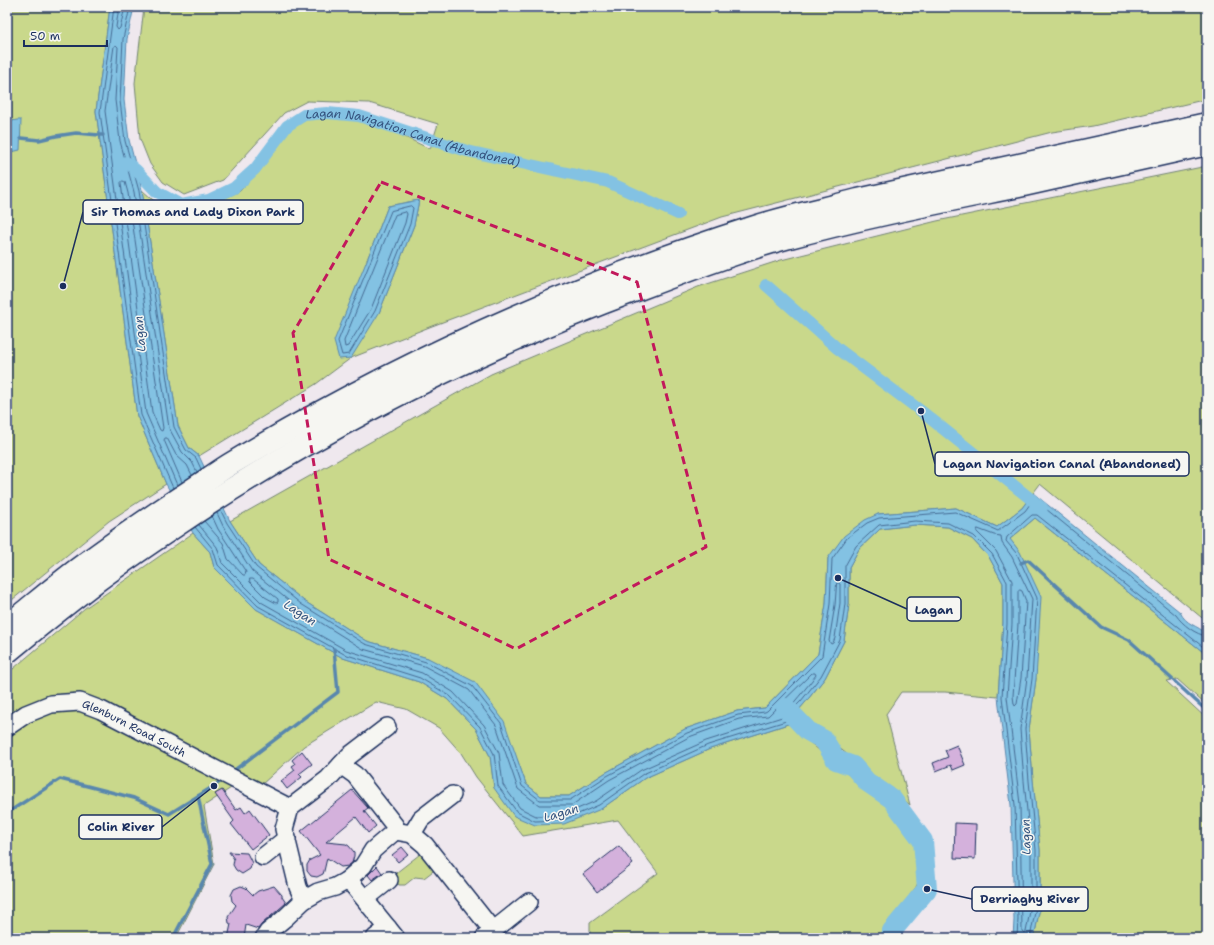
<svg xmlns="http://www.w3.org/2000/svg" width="1214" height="945" font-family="'Shantell Sans',sans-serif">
<rect width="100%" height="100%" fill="#efe8ee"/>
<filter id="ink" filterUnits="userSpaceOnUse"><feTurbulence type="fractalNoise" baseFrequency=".025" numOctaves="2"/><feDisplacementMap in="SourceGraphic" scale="8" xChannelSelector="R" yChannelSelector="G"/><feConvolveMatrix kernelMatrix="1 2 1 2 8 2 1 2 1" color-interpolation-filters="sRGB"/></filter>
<g filter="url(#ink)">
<!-- green -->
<g fill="#c9d88b" stroke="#728474" fill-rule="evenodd">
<path d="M7,7h103l-14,104 41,305 29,68 -57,37 -102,83z"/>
<path d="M144,7h1063v92l-114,27 -41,6 -330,85 -290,109 -81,32 -35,26 -117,72 -10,-8 -11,-22 -36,-236 19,17 21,6 27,-7 31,-15 26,-30 25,-35 16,-8 37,-1 25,3 61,29 8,-25 -69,-21 -62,-2 -23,12 -61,67 -39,15 -21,-13 -13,-18 -10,-25 -5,-56zM419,200l-5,25 -35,88 -12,-53 21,-54z"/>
<path d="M1207,166v456l-167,-138 -18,24 -25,19 -41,-19 -78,6 -50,44 -2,46 -8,50 -53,54 -28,3 -52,18 -80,44 -36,23h-28l-15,-12 -9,-25 -89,-101 -61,-17 -63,-40 -45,-36 -29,-44 261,-147 207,-87 83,-27 156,-39z"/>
<path d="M1035,518l172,137v51l-30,-27 -11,2 41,38v219h-173l6,-31v-57l-7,-70 -4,-51 7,-50 -26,-140z"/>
<path d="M915,525l33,2 24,12 17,18 14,26v40l-5,74 -53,-5h-44l-15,22 24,91 -114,-92 8,-9 21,-26 19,-37 5,-37v-37l10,-18 21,-20z"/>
<path d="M193,533l17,19 4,15 42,42 32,18 55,31 76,24 28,17 29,30 14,27 4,32 107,21 44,-31 65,-29 78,-25 94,79h7l16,19 14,22 3,30 -6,13 -25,33 -10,18h-291v-15l68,-50 -40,-53 -95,16 -47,-59 -15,-24 -22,-25 -33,-19 -30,-7 -72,44 -43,39 -27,1 -30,20 10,58 -38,74h-169v-264l78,-66z"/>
<path d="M424,851l13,17 -13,10 -9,-1 -10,8h-6l-7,-9z"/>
</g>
<!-- water -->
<g fill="#83c2e3" stroke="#5987ae">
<path d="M110,7h24l-7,32 -3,61 5,40 13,50 36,236 11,22 10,8 31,65 29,44 45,36 63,40 61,17 47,24 29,39 22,63 15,12h28l36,-23 80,-44 52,-18 28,-3 53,-54 8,-50 2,-46 16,-22 21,-16 13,-6 78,-6 41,19 25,-19 11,-15 147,119c6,13 17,13 27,22v21l-172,-137 -25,21 10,13 21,45 -5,82 -7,50 4,51 7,70v57l-6,31h-21l1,-18 -3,-115 -13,-108 5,-74v-40l-14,-26 -17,-18 -24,-12 -33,-2 -35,4 -21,20 -10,18v37l-5,37 -19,37 -21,26 -8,9 -8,11 -78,25 -65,29 -44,31 -37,15 -29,1 -21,-9 -20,-28 -4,-32 -14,-27 -29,-30 -28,-17 -76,-24 -55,-31 -32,-18 -42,-42 -4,-15 -17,-19 -27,-49 -29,-68 -41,-305z"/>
<path d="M17,120h4l-1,30 -13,3v-31z"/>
<path d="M419,200l-5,25 -35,88 -28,45 -12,1 -5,-18 33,-81 21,-54z"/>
</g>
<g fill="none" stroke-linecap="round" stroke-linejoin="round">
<!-- shore -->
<g stroke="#456a93" stroke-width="1">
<path d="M114,7l-14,105 41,303 32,73"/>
<path d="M119,7l-3,20 2,3 2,-2 5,-21"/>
<path d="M130,7l-7,32 -3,62 5,40 14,50 35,236 12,23 10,8 5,11"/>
<path d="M123,181l2,1 3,11 35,235 -1,3 -2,-1 -8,-18 -31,-229z"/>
<path d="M411,206l2,2 -3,16 -35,87 -26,43 -7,1 -4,-14 53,-130z"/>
<path d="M406,212l1,2 -2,9 -34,86 -23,37 -3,1 -1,-6 51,-126z"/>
<path d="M182,482l-18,-42 1,-2h2l9,17 11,10 5,10"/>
<path d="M177,485l-31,-72 -41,-302 9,-65 2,-1 2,2 -3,53 5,41 14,51 35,236 13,24 10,10 5,10"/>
<path d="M221,511l6,12 29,44 45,37 64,40 61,18 46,24 29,37 21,63 18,14h30l37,-24 80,-43 51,-18 27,-3 2,-1 55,-55 8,-52 2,-45 15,-21 20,-15 12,-5 76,-6 43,19 27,-20 8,-11h2l141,115c6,9 20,20 31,21"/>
<path d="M204,521l19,22 5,16 15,16h2l1,-3 -28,-43 -6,-13"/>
<path d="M199,525l18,22 5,16 39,39 85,48 76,23 31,19 31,33 15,28 4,32 17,23 16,8 27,-1 33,-14 45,-31 65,-29 76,-24c11,-14 23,-27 34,-42l-1,-2h-3l-44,43 -29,3 -50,18 -80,43 -37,25h-33l-21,-16 -22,-64 -27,-35 -45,-24 -61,-17 -64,-40 -47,-38 -29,-45 -6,-13"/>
<path d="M195,527l18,22 5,16 40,41 86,48 76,24 30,18 30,31 14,27 4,32 19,26 18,9 29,-1 35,-15 44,-31 65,-29 78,-24 6,-11 9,-9 20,-25 19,-36 5,-36v-38l11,-20 23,-21 36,-4 33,2 26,13 18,18 15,28v42l-5,73 13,108 3,114 -1,19"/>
<path d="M978,529l16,6 7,1 1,7 10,14 20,42 -5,79 -7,51 4,52 7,69v56l-5,26 -2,1 -2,-2 -2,-127 -13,-107 5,-73v-43l-16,-30 -19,-19z"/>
<path d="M250,579h3l25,20v3l-2,1 -11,-6 -15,-15z"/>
<path d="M837,583h2l1,1v19l-5,35 -2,5 -2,1 -2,-3 6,-36z"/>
<path d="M1020,590l2,1 4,10 -5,77 -4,26 -2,2 -1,-2 -1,-8 5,-72v-32z"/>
<path d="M1030,938l6,-31v-57l-7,-69 -4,-52 7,-50 5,-81 -20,-44 -11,-13 1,-4 25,-22h5l170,135"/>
</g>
<!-- stream -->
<g stroke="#5987ae" stroke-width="3.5">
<path d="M21,138l18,2 17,-4 20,-3 23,2h4"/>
<path d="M1021,563l7,-3 73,67 28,13 78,71"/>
<path d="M232,772l106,-80 -4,-43"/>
<path d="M7,813l53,-34 74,19 35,16 45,-28 10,-7"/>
<path d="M173,938l39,-74 -14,-68"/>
</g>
<!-- canal -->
<g stroke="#83c2e3" stroke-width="12">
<path id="s1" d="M126,162l10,8 21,22 24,13 28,-5 25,-12 21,-19 32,-43 17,-11 23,-2 32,3 108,35 141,31 70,32"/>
<path d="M766,285l71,63 84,63 121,97"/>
</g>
<!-- river -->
<path stroke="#83c2e3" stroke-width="20" d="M786,708l22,23 16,9 12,20 17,6 14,16 25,17 31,42 4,48 -35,42 -3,7"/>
</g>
<!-- building -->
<g fill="#d4b1dc" stroke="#1b2f5e">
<path d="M957,745l8,20 -12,5 -2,-5 -15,6 -3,-8 15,-6 -3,-7z"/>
<path d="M302,751l10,13 -13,10 3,3 -15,12 -6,-8 14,-11 -3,-4 3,-2 -3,-4z"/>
<path d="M222,790l14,20 5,-3 4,6 5,-4 19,26 -18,14 -20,-25 3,-3 -19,-27z"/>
<path d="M352,790l16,18 -4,3 12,15 -8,7 -12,-16 -30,25 20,2 3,2 5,6v4l-2,7 -4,3 -7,1 -14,-9 -3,13 -1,3 -6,3 -6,-1 -4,-5v-6l3,-5 10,-5 -19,-24z"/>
<path d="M955,823l21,1 -1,35 -21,-1z"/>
<path d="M619,846l14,18 -36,28 -14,-18z"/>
<path d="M402,847l6,7 -10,8 -6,-7z"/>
<path d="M229,852l18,1 5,10 -2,6 -8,5 -6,-4 -3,-5 1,-6z"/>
<path d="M377,866l5,7 -10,7 -4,-5z"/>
<path d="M241,886l5,2 7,7 5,-4 16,-5 8,9v2l4,6 -24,21 -4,5 -12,-4 -2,13h-16l3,-14 -2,-1 -1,-6 8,-12 -4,-4 -1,-6 3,-6z"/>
</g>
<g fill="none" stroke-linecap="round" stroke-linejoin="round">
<defs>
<g id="minor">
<path id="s2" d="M7,727l19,-13 25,-10 29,-2 21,8 189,98"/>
<path d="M395,831l17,3 13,11 68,86"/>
<path d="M412,834l9,-15 31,-24"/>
<path d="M263,857l24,-19"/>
<path d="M346,881l7,4 43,53"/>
<path d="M365,899l24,-19"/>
<path d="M304,900l-6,-13 -14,-58 6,-21 38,-29 21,-23 38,-29"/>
<path d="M264,938l4,-6 17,-14 19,-18 14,-8 17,-5 11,-6 17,-15 10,-16 22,-19v-5l-40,-51 -14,-10"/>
<path d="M375,938l13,-10"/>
<path d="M484,938l45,-36"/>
</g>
<g id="highway">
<path d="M7,626c24,-19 47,-39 71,-57 34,-25 68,-49 103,-72 16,-10 32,-22 48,-32 165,-100 343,-180 526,-238 34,-11 69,-18 103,-27l349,-76"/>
<path d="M7,652c29,-24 58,-47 88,-70 32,-24 65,-46 98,-68 139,-91 287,-166 443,-224 49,-19 99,-38 150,-52 77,-21 155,-36 233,-52 63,-14 125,-28 188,-42"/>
</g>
</defs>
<!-- minor casing -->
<use href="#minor" stroke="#1b2f5e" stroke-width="20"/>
<!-- highway casing -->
<use href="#highway" stroke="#1b2f5e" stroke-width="25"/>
<!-- minor -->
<use href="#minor" stroke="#f6f6f2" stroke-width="17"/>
<!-- highway -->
<use href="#highway" stroke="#f6f6f2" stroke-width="22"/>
</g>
</g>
<!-- marked area -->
<path fill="none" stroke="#c2185b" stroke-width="3" stroke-dasharray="8 5" stroke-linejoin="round" d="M381,182l256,100 69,265 -190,102 -187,-90 -36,-226z"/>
<g text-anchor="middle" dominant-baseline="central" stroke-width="3" stroke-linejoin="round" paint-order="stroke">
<!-- street labels -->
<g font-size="11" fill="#1b2f5e" stroke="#f6f6f2">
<text stroke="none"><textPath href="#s2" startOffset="139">Glenburn Road South</textPath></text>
</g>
<!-- water labels -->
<g font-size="12" font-style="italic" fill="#35547f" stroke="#f6f6f2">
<text stroke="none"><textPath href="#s1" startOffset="341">Lagan Navigation Canal (Abandoned)</textPath></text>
<text transform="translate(140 334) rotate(-95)">Lagan</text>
<text transform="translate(300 613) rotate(33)">Lagan</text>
<text transform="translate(561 813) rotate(-17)">Lagan</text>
<text transform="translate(1026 837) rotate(-92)">Lagan</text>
</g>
</g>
<!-- callouts -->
<path fill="none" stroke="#1b2f5e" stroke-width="1.5" d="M63 286L83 212M921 411L935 464M838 578L907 609M214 786L162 827M927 889L972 899"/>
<g fill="#1b2f5e" stroke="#f6f6f2" stroke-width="1.5">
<circle cx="63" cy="286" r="4"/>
<circle cx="921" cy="411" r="4"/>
<circle cx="838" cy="578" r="4"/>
<circle cx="214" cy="786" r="4"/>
<circle cx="927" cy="889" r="4"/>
</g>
<g fill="#f6f6f2" stroke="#1b2f5e" stroke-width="1.5">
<rect x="83" y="200" width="220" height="24" rx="4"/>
<rect x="935" y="452" width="254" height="24" rx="4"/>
<rect x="907" y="597" width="54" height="24" rx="4"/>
<rect x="79" y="815" width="83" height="24" rx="4"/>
<rect x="972" y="887" width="116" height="24" rx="4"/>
</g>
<g font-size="12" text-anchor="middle" font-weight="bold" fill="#1b2f5e">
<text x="193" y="216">Sir Thomas and Lady Dixon Park</text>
<text x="1062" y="468">Lagan Navigation Canal (Abandoned)</text>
<text x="934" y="614">Lagan</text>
<text x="121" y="831">Colin River</text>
<text x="1030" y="903">Derriaghy River</text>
</g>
<!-- margin -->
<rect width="1214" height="945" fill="none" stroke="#f6f6f2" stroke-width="24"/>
<rect x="12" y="12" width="1190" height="921" fill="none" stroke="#1b2f5e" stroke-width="1.5" filter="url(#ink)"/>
<!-- scale -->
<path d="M24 40v6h83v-6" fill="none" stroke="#1b2f5e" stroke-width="2"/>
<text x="30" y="40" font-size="12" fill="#1b2f5e" stroke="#f6f6f2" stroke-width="3" paint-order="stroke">50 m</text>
</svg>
